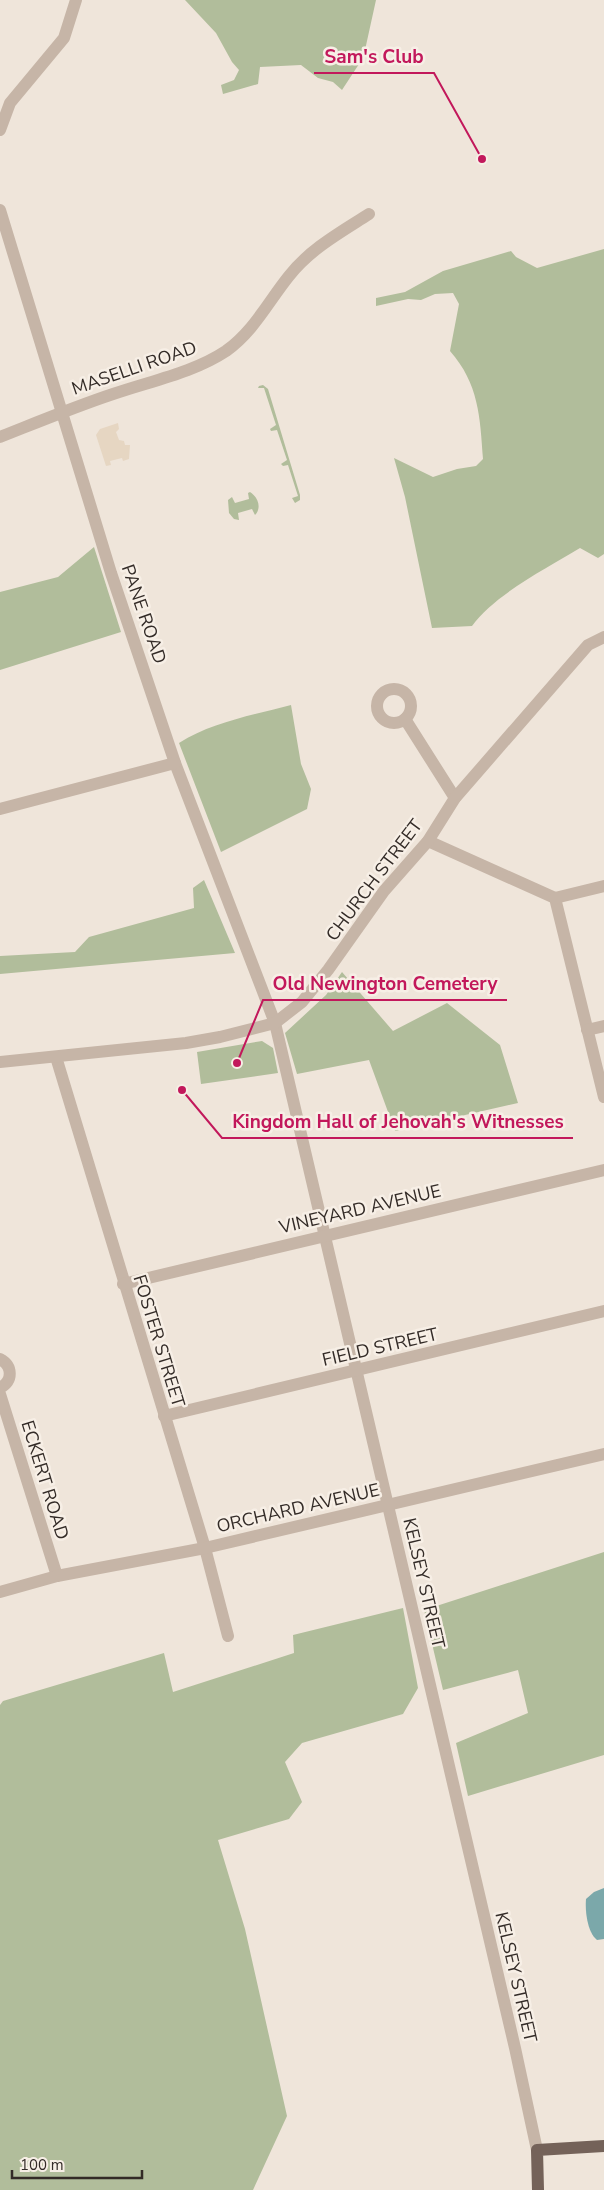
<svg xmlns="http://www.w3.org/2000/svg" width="604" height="2190" font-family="'Nunito Sans',sans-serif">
<rect width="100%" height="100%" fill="#efe5da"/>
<!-- green -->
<g fill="#b1bd9b">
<path d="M185,0h191l-11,50 -6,14 -17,26 -9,-8 -15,-4 -17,-13 -41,2 -2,17 -35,10 -2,-9 13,-5 5,-10 -7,-8 -16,-29z"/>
<path d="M604,249v305l-6,4 -18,-10c-33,20 -86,47 -108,78l-40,2 -27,-131 -11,-39 39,19 24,-8 19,-3 7,-7c-3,-42 -4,-75 -33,-108l9,-47 -6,-11 -18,1 -14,6 -13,-1 -32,7v-8l29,-6 38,-21 68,-20 5,6 21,11z"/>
<path d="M263,385l5,4 32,106v5l-5,3 -3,-5 6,-2 -10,-31 -5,1 -2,-2 6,-4 -10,-30 -6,1 -1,-2 6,-4 -12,-37h-6l1,-2z"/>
<path d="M250,492c8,5 12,16 5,23l-3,-6 -14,4 1,7 -5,-1 -5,-6 -1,-13 4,-3 3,6 14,-4 -1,-6z"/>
<path d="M94,547l27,85 -121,38v-78l58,-15z"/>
<path d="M291,705l10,59 10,25 -4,20 -86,43 -42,-109c33,-21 74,-28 112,-38z"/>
<path d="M204,880l31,73 -235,21v-18l75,-4 14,-15 105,-29 -1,-20z"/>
<path d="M342,972l51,59 54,-28 53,42 18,58 -123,28 -26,-71 -72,14 -12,-41 41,-38z"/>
<path d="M262,1041l11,7 5,25 -77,11 -4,-32z"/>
<path d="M604,1552v203l-136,41 -12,-53 72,-30 -10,-43 -75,20 -19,-80z"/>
<path d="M403,1608l15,80 -15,26 -101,29 -17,19 17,40 -13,17 -71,21 27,89 42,187 -34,74h-253v-485l3,-4 161,-48 9,39 121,-39 -1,-18z"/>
</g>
<!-- plaza -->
<path fill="#e6d6c2" d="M118,423l1,6 -3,3 3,8 5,1 1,4h5l-1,14 -6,2 -1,-3 -12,3 1,4 -5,1 -10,-31 4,-6z"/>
<!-- water -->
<path fill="#7ba8aa" d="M604,1888v51l-7,1c-10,-8 -12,-30 -11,-41l8,-7z"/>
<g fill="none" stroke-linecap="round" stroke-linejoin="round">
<!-- minor -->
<g stroke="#c6b5a7" stroke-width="12">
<path d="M0,130l10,-27 54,-65 12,-38"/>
<path d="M0,210l111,363 64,190 100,260 240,1025 22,102"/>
<path d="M0,437c38,-15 74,-30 113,-43 37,-13 80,-21 113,-43 28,-20 42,-49 63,-75 21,-27 52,-44 80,-62"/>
<circle cx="394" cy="706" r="17"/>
<path d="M405,719l50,79"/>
<path d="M0,809l175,-46"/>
<path d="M428,841l127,57 49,199"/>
<path d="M555,898l49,-12"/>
<path d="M587,1030l17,-4"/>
<path d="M56,1057l149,491 23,88"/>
<path d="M0,1062l186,-19 34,-6 55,-14 27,-21 26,-32 56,-79 44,-50 27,-43 133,-153 16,-8"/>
<path d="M123,1284l481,-114"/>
<path d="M0,1359c13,7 13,22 0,29"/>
<path d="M0,1394l57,182"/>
<path d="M164,1416l440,-105"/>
<path d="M0,1592l57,-16 148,-28 399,-94"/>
</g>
<!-- major -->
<path stroke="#746259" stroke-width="12" d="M538,2190l-1,-40 67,-4"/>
</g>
<g text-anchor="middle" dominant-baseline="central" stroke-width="5" stroke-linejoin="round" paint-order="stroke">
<!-- street labels -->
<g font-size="18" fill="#332b27" stroke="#f7efe6">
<text transform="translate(134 368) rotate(-19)">MASELLI ROAD</text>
<text transform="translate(144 614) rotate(71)">PANE ROAD</text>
<text transform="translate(374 880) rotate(-53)">CHURCH STREET</text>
<text transform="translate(360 1209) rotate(-13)">VINEYARD AVENUE</text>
<text transform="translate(159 1341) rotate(73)">FOSTER STREET</text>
<text transform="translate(380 1347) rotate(-13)">FIELD STREET</text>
<text transform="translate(45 1480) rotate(73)">ECKERT ROAD</text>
<text transform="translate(298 1508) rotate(-13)">ORCHARD AVENUE</text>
<text transform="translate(424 1583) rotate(77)">KELSEY STREET</text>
<text transform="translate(516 1977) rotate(77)">KELSEY STREET</text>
</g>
</g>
<!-- callouts -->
<path fill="none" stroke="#c2185b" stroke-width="2" d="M482 159L434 73H314M237 1063L263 1000H507M182 1090L222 1138H573"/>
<g fill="#c2185b" stroke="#f7efe6" stroke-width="2">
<circle cx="482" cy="159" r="5"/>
<circle cx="237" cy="1063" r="5"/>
<circle cx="182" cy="1090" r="5"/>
</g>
<g font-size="19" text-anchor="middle" font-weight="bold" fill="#c2185b" stroke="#f7efe6" stroke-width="5" stroke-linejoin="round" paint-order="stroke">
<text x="374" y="63">Sam's Club</text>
<text x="385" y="990">Old Newington Cemetery</text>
<text x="398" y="1128">Kingdom Hall of Jehovah's Witnesses</text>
</g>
<!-- scale -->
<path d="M12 2170v8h130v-8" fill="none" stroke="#332b27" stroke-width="2.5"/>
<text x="20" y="2170" font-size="15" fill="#332b27" stroke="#f7efe6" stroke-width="4" paint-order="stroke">100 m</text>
</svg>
